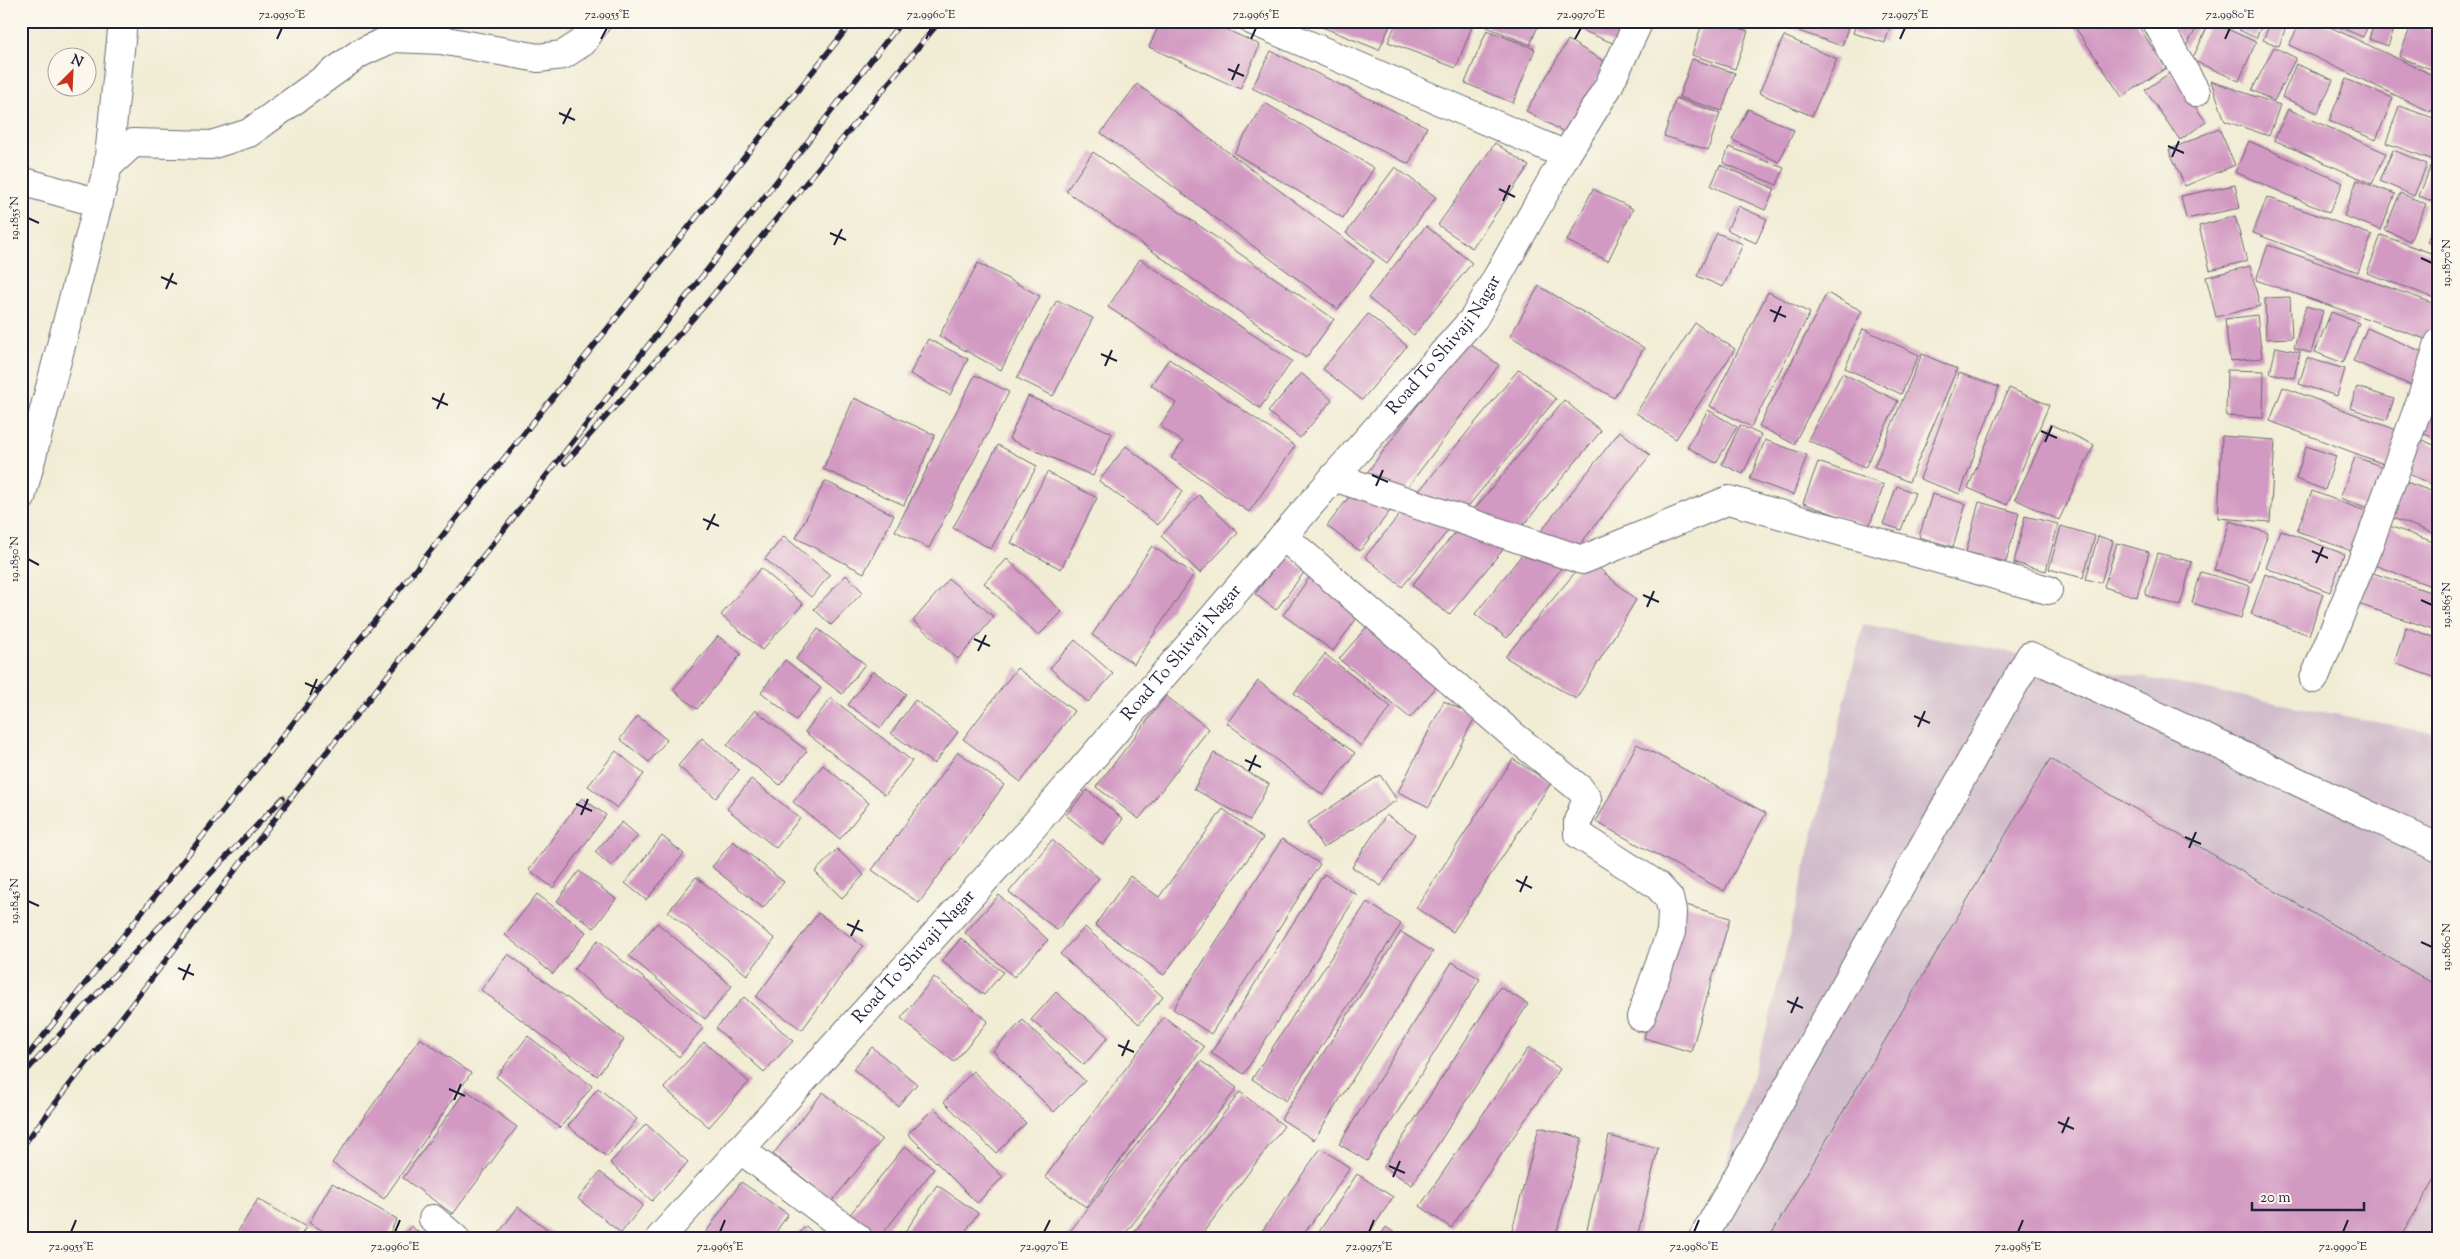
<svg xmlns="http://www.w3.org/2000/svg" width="2460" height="1259" font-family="'Sorts Mill Goudy',serif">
<rect width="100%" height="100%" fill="#fbf7ec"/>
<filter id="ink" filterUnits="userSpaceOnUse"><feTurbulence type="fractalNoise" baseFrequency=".02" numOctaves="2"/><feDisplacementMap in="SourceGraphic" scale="10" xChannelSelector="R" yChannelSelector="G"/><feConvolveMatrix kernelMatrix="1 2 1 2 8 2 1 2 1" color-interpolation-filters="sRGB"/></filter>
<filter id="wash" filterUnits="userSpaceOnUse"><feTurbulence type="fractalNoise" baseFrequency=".0096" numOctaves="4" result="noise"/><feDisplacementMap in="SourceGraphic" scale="20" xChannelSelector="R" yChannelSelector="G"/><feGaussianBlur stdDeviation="1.12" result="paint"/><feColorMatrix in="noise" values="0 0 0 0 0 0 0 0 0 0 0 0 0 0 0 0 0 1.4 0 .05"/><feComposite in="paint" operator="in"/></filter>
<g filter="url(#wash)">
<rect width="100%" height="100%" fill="#f1ecd4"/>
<!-- industrial -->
<path fill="#d1bdcb" d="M1863,624l576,110v504h-736l66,-217z"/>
<g id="blocks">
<!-- building -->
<g fill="#d299c2">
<path d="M1161,21h47l52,24 -20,44 -91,-42z"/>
<path d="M1324,21h68l-13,29 -57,-23z"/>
<path d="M1397,21h68l8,3 -17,44 -68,-26z"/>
<path d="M1490,21h50l-10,24 -43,-18z"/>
<path d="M1577,21h48l-10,23 -41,-17z"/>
<path d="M1703,21h14l31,10 -13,38 -43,-14z"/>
<path d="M1782,21h68l-8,25 -61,-21z"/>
<path d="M1857,21h35l-7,22 -32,-10z"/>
<path d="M2071,21h64l31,47 -44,29z"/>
<path d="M2169,21h32l-15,25z"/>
<path d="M2210,21l46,21 -17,39 -47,-21z"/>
<path d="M2243,21h21l-8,17 -17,-8z"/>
<path d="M2271,21h17l-9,25 -16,-6z"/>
<path d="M2301,21h16l122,57v16l-8,18 -142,-67z"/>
<path d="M2331,21h39l-7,16 -33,-14z"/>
<path d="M2375,21h22l-9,25 -19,-7z"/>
<path d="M2412,23l27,10v39l-40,-15z"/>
<path d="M1487,30l48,19 -22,54 -48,-20z"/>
<path d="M1784,36l53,23 -25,57 -53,-23z"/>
<path d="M1568,40l39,23 -41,70 -40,-22z"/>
<path d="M2274,47l22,11 -22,43 -22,-11z"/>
<path d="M1271,51l156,76 -18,37 -157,-76z"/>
<path d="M1692,59l43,14 -13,38 -43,-14z"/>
<path d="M2296,64l37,16 -15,33 -36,-16z"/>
<path d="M2171,72l35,50 -26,18 -35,-50z"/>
<path d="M2346,79l47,19 -17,42 -47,-19z"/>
<path d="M2211,81l69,24 -11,31 -44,-15z"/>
<path d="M1137,84l237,177 -36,48 -237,-176z"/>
<path d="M1676,98l44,15 -12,37 -44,-14z"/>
<path d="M1265,103l109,65 -31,50 -109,-65z"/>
<path d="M2399,106l40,14v42l-53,-19z"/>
<path d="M1748,109l46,21 -15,32 -47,-22z"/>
<path d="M2288,109l98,44 -14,31 -98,-44z"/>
<path d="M2219,128l16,37 -50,21 -16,-36z"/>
<path d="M2249,141l94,42 -14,30 -94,-41z"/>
<path d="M1495,143l34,23 -57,82 -34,-23z"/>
<path d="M1729,147l55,21 -7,17 -54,-22z"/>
<path d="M2393,150l34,14 -13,32 -34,-15z"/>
<path d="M1093,152l241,167 -28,39 -240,-167z"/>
<path d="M1720,165l55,24 -10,21 -54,-24z"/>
<path d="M2431,166l8,4v34l-20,-8z"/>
<path d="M1395,167l41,30 -49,66 -41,-30z"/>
<path d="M2357,180l38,14 -14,36 -37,-14z"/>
<path d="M2235,185l5,23 -54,11 -5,-23z"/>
<path d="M1593,189l40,20 -25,52 -41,-20z"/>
<path d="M2400,193l26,11 -16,37 -25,-11z"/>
<path d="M2267,197l105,38 -14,37 -105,-39z"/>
<path d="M1738,206l29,13 -11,24 -29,-13z"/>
<path d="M2439,211v35l-12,-4z"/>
<path d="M2235,216l12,45 -37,9 -11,-44z"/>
<path d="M1426,226l46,37 -58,72 -46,-37z"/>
<path d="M1717,233l26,11 -20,43 -26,-11z"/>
<path d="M2381,235l58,21 -2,43 -70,-26z"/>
<path d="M2268,245l171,60v13l-8,23 -175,-61z"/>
<path d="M1140,259l152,102 -32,47 -152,-101z"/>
<path d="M978,263l62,33 -39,74 -62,-34z"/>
<path d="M2250,266l10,40 -44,11 -10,-40z"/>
<path d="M1539,286l105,62 -30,50 -104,-62z"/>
<path d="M1768,292l42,21 -59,114 -41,-21z"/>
<path d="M1827,293l35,18 -68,133 -35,-18z"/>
<path d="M2290,297l2,41 -26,1 -1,-41z"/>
<path d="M1057,300l36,18 -40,78 -36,-18z"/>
<path d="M2306,306l17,5 -12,42 -17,-5z"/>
<path d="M2331,312l28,11 -16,40 -28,-11z"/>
<path d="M1368,314l39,32 -45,54 -39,-31z"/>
<path d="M2257,315l5,43 -32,3 -5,-42z"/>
<path d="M1695,323l40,26 -59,90 -40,-26z"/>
<path d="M2367,328l65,28 -14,32 -65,-27z"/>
<path d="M1863,329l56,26 -18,39 -56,-26z"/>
<path d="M928,339l40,20 -18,36 -40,-21z"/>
<path d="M1466,341l33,24 -139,186 -33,-25z"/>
<path d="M2276,347l24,5 -6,26 -24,-5z"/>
<path d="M1922,354l35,15 -48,113 -35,-15z"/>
<path d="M2307,358l38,11 -8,27 -38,-12z"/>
<path d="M1169,359l126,87 -46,66 -78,-54 12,-16 -23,-16 16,-23 -25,-18z"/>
<path d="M1519,369l37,30 -154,188 -37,-30z"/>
<path d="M2227,370l37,1 -1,47 -37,-2z"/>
<path d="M1301,373l31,27 -32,38 -32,-26z"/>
<path d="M1842,373l56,28 -33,67 -57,-28z"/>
<path d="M1959,373l40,14 -39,107 -40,-15z"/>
<path d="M975,375l34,17 -80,156 -34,-17z"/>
<path d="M2283,387l119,45 -13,34 -119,-45z"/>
<path d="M2357,387l37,12 -7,21 -37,-12z"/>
<path d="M2009,388l40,17 -42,100 -39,-17z"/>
<path d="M1028,396l84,37 -19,43 -84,-37z"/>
<path d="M2430,396l9,3v40l-21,-7z"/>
<path d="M854,398l81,37 -31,70 -81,-36z"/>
<path d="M1564,400l37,31 -152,184 -37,-30z"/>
<path d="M1708,410l29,17 -21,36 -29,-16z"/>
<path d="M2050,424l44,21 -35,75 -44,-21z"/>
<path d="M1740,425l21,10 -18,39 -21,-10z"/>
<path d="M1620,431l30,24 -143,183 -32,-24z"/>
<path d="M2222,436l53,4 -5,82 -52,-4z"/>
<path d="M1765,440l42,15 -14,40 -43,-16z"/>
<path d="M2422,440l17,7v41l-32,-15z"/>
<path d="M998,445l39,21 -46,83 -38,-21z"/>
<path d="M1126,446l57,45 -25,34 -59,-44z"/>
<path d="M2306,446l30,10 -11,34 -29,-11z"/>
<path d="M2355,457l31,11 -16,41 -30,-11z"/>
<path d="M1818,462l66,23 -15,42 -66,-24z"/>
<path d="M1047,472l50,26 -36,71 -50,-26z"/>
<path d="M2398,479l41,15v41l-55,-20z"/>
<path d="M825,481l69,34 -30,58 -68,-35z"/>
<path d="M1897,486l18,7 -14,37 -18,-6z"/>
<path d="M2312,491l56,21 -14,40 -57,-21z"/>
<path d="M1932,494l34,10 -13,43 -34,-10z"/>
<path d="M1199,495l39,38 -38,40 -39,-37z"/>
<path d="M1979,502l40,11 -13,49 -40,-10z"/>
<path d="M2025,516l33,8 -12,47 -32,-8z"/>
<path d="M2230,521l38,12 -16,49 -38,-12z"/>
<path d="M2384,524l55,20v45l-70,-26z"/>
<path d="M2061,526l34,10 -12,42 -34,-9z"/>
<path d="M2280,530l64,24 -14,38 -64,-24z"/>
<path d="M784,536l46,39 -19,22 -46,-38z"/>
<path d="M2098,536l15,5 -12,42 -15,-4z"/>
<path d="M2117,543l32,9 -12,45 -33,-10z"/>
<path d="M1152,546l42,28 -60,90 -42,-29z"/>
<path d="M2158,553l34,9 -12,44 -35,-11z"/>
<path d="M1284,555l21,16 -29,39 -21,-16z"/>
<path d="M1587,558l49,42 -60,99 -71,-42z"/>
<path d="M1007,559l55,53 -24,24 -54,-53z"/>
<path d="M761,568l42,36 -41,46 -41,-35z"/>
<path d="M2367,571l72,24v36l-84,-28z"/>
<path d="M2201,572l49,14 -9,32 -49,-15z"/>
<path d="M2265,574l58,20 -14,41 -58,-21z"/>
<path d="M846,575l17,17 -32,33 -17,-16z"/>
<path d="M1311,575l51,36 -29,40 -50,-36z"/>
<path d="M949,579l45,38 -36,42 -45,-38z"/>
<path d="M1371,622l70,59 -31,37 -71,-59z"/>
<path d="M2406,627l33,12v40l-45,-16z"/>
<path d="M818,629l47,35 -23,30 -46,-35z"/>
<path d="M718,636l23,18 -44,55 -24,-19z"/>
<path d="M1075,640l38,34 -25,28 -38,-34z"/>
<path d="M1325,654l66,53 -30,39 -67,-53z"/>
<path d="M785,660l36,28 -25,32 -35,-28z"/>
<path d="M1017,668l57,43 -53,71 -58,-43z"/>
<path d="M873,671l33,23 -25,34 -33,-23z"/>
<path d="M1258,681l97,72 -32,42 -96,-72z"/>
<path d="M1166,696l43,33 -70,90 -43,-32z"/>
<path d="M831,698l81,63 -27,34 -80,-63z"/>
<path d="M915,700l43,32 -24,32 -43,-31z"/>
<path d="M1444,701l31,16 -46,90 -31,-15z"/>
<path d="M755,710l52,41 -27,34 -53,-40z"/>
<path d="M638,716l29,24 -18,22 -29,-23z"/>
<path d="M702,738l37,32 -23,28 -38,-32z"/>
<path d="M1637,744l129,69 -42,78 -128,-69z"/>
<path d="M616,751l28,23 -27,34 -29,-22z"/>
<path d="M958,752l46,33 -85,118 -47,-33z"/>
<path d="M1214,753l55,31 -19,36 -56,-31z"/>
<path d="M1513,759l38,24 -98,149 -37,-24z"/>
<path d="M2050,759l389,228v185l-39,66h-631z"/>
<path d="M823,765l46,38 -29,36 -47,-37z"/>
<path d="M1380,775l17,25 -74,48 -16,-25z"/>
<path d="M751,779l49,39 -24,30 -49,-39z"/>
<path d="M1087,790l36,29 -20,26 -37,-30z"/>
<path d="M582,798l24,17 -53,73 -24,-18z"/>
<path d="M1223,809l40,29 -99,137 -69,-50 35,-49 29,21z"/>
<path d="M1386,815l29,19 -34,52 -29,-19z"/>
<path d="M622,822l16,14 -27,30 -16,-14z"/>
<path d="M662,836l22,18 -38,46 -21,-17z"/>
<path d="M1282,839l38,25 -109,170 -38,-25z"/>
<path d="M1052,840l47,38 -42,52 -48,-38z"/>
<path d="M733,841l51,41 -21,26 -51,-41z"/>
<path d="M837,849l27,26 -22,23 -27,-26z"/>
<path d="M579,871l37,28 -22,29 -37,-27z"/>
<path d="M1324,874l33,21 -113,179 -33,-21z"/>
<path d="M696,877l79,62 -28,36 -79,-63z"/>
<path d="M537,894l49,38 -33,42 -48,-39z"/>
<path d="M999,895l49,45 -34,37 -49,-44z"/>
<path d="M1367,902l34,22 -115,177 -34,-22z"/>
<path d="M1683,904l47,14 -39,134 -47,-14z"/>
<path d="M818,913l45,33 -61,84 -46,-33z"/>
<path d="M657,923l75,63 -27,33 -76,-63z"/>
<path d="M1085,927l78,70 -24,27 -79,-70z"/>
<path d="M1401,932l32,20 -119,188 -33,-21z"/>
<path d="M961,938l42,34 -19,23 -42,-34z"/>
<path d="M598,940l105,88 -24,29 -105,-88z"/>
<path d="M508,954l116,86 -27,36 -116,-86z"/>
<path d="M1452,962l28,17 -113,182 -28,-17z"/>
<path d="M934,977l54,44 -34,41 -53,-44z"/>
<path d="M1500,987l28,17 -116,181 -28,-18z"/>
<path d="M1056,992l52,45 -24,28 -53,-45z"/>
<path d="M744,997l49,44 -29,31 -48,-44z"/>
<path d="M1164,1017l40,30 -118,160 -41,-30z"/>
<path d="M1023,1020l62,61 -31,31 -61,-61z"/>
<path d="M528,1036l64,50 -32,42 -64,-51z"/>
<path d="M420,1038l51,35 -87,126 -52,-36z"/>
<path d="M704,1042l45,40 -40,45 -45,-39z"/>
<path d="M872,1047l45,37 -19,22 -45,-37z"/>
<path d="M1529,1047l31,22 -109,159 -31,-22z"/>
<path d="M1201,1061l36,27 -115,150h-57z"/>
<path d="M973,1071l53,52 -30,30 -52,-51z"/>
<path d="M598,1088l39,31 -30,38 -39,-31z"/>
<path d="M466,1090l51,37 -64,87 -50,-36z"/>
<path d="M823,1092l59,48 -50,61 -59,-47z"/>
<path d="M1240,1092l44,34 -85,112h-69z"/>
<path d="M934,1108l69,69 -26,26 -69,-69z"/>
<path d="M646,1124l42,38 -36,39 -42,-38z"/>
<path d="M1539,1127l43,11 -27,100h-45z"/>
<path d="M1609,1136l49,12 -21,90h-52z"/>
<path d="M905,1146l29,23 -55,69h-5l-26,-21z"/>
<path d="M1321,1148l29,20 -49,70h-44z"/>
<path d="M600,1172l43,33 -22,28 -43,-34z"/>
<path d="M1357,1174l36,23 -27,41h-51z"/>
<path d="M741,1182l47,32 -16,24h-70z"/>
<path d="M332,1183l65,36 -10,19h-51l-27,-15z"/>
<path d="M937,1185l41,28 -17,25h-60z"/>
<path d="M258,1199l48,28 -7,11h-65z"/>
<path d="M518,1207l41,31h-64z"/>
<path d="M411,1226l14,12h-24z"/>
<path d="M806,1226l12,12h-24z"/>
<path d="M1386,1227l16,11h-23z"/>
</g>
</g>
</g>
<g filter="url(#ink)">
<use href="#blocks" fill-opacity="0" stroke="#6a6971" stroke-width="1"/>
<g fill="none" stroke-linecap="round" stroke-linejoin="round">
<defs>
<g id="minor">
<path d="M1253,21l313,134"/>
<path d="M2156,21l40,71"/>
<path d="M108,166l25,-23 78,2 38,-12 111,-80 33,-15 48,2 97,18 25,-3 20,-13 14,-21"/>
<path d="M21,181l78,22"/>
<path d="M1334,477l248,83 147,-60 319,90"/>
<path d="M21,498l87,-332 15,-145"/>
<path d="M1283,536l232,201 65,52 7,10 -9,22v13l79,51 12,13 3,13 -1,21 -30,85"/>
<path d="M2314,679l55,-135 53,-147 17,-54"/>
<path d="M740,1149l118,89"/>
<path d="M433,1219l22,19"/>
<path id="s1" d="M660,1238l370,-408 304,-353 140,-159 92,-163 42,-68 31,-66"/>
<path d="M1703,1238l327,-582 409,192"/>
</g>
</defs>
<!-- minor casing -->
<use href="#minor" stroke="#6a6971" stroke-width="30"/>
<!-- minor -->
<use href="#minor" stroke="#fff" stroke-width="28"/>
<defs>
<g id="rail">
<path d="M565,463l139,-157 236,-285"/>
<path d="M21,1064l832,-1043"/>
<path d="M21,1077l119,-130 143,-149"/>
<path d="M21,1148l300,-389 171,-214 410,-524"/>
</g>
</defs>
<!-- rail casing -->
<use href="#rail" stroke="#22223b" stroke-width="5.5"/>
<!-- rail -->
<use href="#rail" stroke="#fbf7ec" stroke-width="4" stroke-dasharray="11" stroke-linecap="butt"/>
</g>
</g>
<!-- ticks -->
<path fill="none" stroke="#22223b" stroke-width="2" d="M277,39l5,-11M601,39l6,-11M926,39l5,-11M1251,39l5,-11M1575,39l6,-11M1900,39l5,-11M2225,39l5,-11M1228,69l16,7M1232,80l7,-16M559,113l16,7M563,124l8,-16M2168,146l16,7M2172,157l7,-16M1499,189l16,8M1503,201l7,-16M28,218l11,5M830,233l16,7M834,245l8,-16M2421,258l11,5M161,277l16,7M166,289l7,-16M1770,310l16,7M1774,322l7,-16M1101,354l16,7M1105,366l7,-16M432,398l16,7M437,409l7,-16M2041,431l16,7M2045,442l7,-16M1372,475l16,7M1376,486l7,-16M703,519l16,7M707,530l8,-16M2312,551l16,7M28,559l11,6M2316,563l7,-16M1643,595l16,7M2421,600l11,5M1647,607l7,-16M974,639l16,7M978,651l8,-16M305,683l16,7M310,695l7,-16M1914,716l16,7M1918,727l7,-16M1245,760l16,7M1249,771l7,-16M576,804l16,7M581,815l7,-16M2185,837l16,7M2189,848l7,-16M1516,880l16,8M1520,892l7,-16M28,901l11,5M847,924l16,7M851,936l8,-16M2421,942l11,5M178,968l16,7M183,980l7,-16M1787,1001l16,7M1791,1013l7,-16M1118,1045l16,7M1122,1056l7,-16M449,1089l16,7M454,1100l7,-16M2058,1122l16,7M2062,1133l7,-16M1389,1166l16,7M1393,1177l7,-16M71,1232l5,-12M395,1232l5,-12M720,1232l5,-12M1044,1232l6,-12M1369,1232l5,-12M1694,1232l5,-12M2018,1232l5,-12M2343,1232l5,-12"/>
<g text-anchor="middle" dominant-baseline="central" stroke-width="5" stroke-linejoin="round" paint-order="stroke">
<!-- street labels -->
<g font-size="18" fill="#22223b" stroke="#fbf7ec">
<text stroke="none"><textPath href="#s1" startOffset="1189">Road To Shivaji Nagar</textPath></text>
<text stroke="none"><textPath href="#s1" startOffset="784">Road To Shivaji Nagar</textPath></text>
<text stroke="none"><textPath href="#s1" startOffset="379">Road To Shivaji Nagar</textPath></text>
</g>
</g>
<!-- margin -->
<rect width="2460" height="1259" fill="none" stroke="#fbf7ec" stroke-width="55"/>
<!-- north arrow -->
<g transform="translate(72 72) rotate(24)"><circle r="24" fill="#fbf7ec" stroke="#a4a2a5"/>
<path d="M0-4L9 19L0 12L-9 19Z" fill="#c8321e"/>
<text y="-8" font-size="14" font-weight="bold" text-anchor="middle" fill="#22223b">N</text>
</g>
<!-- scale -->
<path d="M2252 1202v8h112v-8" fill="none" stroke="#22223b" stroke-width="2.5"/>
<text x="2260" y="1202" font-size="15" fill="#22223b" stroke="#fbf7ec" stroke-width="4" paint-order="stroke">20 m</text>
<rect x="28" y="28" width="2404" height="1204" fill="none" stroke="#22223b" stroke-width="2"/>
<g font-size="12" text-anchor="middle" fill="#22223b">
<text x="282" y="18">72.9950°E</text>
<text x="607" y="18">72.9955°E</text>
<text x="931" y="18">72.9960°E</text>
<text x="1256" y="18">72.9965°E</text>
<text x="1581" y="18">72.9970°E</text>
<text x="1905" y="18">72.9975°E</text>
<text x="2230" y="18">72.9980°E</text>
<text transform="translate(14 218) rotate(-90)" y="4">19.1855°N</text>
<text transform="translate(2446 263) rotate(-90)" y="4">19.1870°N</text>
<text transform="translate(14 559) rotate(-90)" y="4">19.1850°N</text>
<text transform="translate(2446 605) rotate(-90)" y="4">19.1865°N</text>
<text transform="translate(14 901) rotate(-90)" y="4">19.1845°N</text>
<text transform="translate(2446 947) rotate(-90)" y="4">19.1860°N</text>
<text x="71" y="1250">72.9955°E</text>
<text x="395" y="1250">72.9960°E</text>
<text x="720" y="1250">72.9965°E</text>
<text x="1044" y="1250">72.9970°E</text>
<text x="1369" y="1250">72.9975°E</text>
<text x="1694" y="1250">72.9980°E</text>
<text x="2018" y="1250">72.9985°E</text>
<text x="2343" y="1250">72.9990°E</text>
</g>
</svg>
